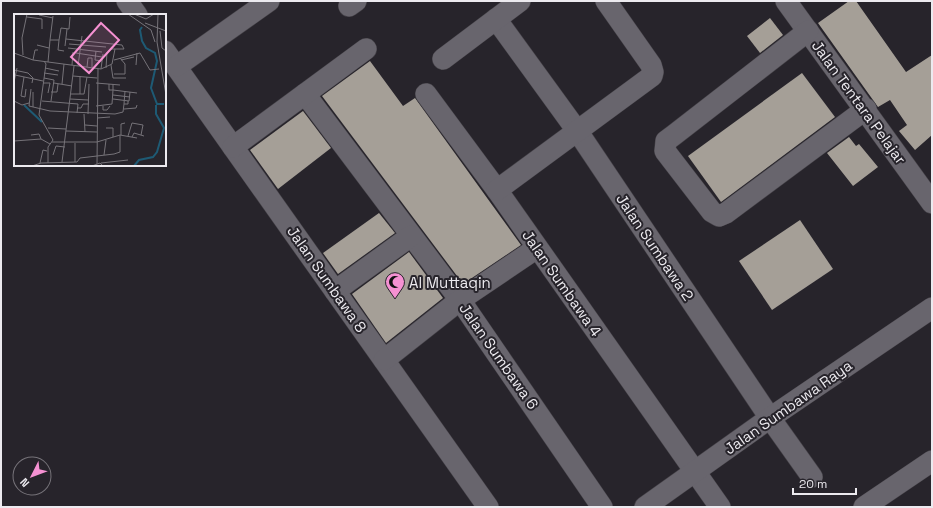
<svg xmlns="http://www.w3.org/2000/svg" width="933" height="508" font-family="'Space Grotesk',sans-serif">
<rect width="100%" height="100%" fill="#27242b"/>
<!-- building -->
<g fill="#a59f97">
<path d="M849,1h7l50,71 26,-17v80l-17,15 -16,-19 8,-6 -17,-25 -12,7 -60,-84z"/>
<path d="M770,18l13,17 -23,18 -13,-17z"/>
<path d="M370,61l33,45 12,-8 106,147 -58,39 -141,-188z"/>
<path d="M802,73l33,44 -114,85 -33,-46z"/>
<path d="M303,111l28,37 -53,41 -28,-39z"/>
<path d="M849,137l7,9 3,-2 19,23 -25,19 -26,-33z"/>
<path d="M379,213l16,20 -57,41 -15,-21z"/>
<path d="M800,220l33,49 -61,41 -33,-49z"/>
<path d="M409,252l34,46 -57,45 -34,-49z"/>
</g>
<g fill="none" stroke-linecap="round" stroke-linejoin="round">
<defs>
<g id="minor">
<path d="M127,1l10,14"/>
<path d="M786,1l146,202"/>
<path d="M349,6l7,-5"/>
<path d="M496,19l82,113 192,286 42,59"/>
<path d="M808,31l-134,104 -8,6 -1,10 47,61 7,4 7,-3 140,-104"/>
<path d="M165,51l323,456"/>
<path d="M443,59l77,-58"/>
<path d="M177,66l92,-65"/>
<path d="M305,94l155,206 142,207"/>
<path d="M426,94l71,96 223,317"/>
<path d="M233,147l133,-98"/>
<path d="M497,190l155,-114 1,-4 -2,-7 -45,-64"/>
<path d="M335,291l76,-55"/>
<path d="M384,360l76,-60 77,-52"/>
<path d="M645,507l125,-89 162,-110"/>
<path d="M864,507l68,-46"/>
</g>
</defs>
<!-- minor casing -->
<use href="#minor" stroke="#454248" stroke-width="22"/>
<!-- minor -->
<use href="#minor" stroke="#68656d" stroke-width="21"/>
</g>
<!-- icons -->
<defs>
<symbol id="mosque-pin" viewBox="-11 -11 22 30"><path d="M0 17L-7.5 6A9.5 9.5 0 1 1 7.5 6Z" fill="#f591d2" stroke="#27242b"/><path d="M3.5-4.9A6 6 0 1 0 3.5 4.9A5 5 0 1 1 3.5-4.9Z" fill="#111"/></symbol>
</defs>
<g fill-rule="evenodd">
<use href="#mosque-pin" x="384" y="271" width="22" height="30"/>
</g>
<g text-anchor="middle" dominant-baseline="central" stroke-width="4" stroke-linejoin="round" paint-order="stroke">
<!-- street labels -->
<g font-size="15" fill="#eceaef" stroke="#27242b">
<text transform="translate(859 102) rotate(54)">Jalan Tentara Pelajar</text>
<text transform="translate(655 247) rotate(56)">Jalan Sumbawa 2</text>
<text transform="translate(327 279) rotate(55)">Jalan Sumbawa 8</text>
<text transform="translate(562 283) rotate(55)">Jalan Sumbawa 4</text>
<text transform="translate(499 356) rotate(55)">Jalan Sumbawa 6</text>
<text transform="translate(788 407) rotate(-35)">Jalan Sumbawa Raya</text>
</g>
<!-- poi labels -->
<g font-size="15" fill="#eceaef" stroke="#27242b" text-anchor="start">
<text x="409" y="282">Al Muttaqin</text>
</g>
</g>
<!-- overview -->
<g transform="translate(14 14)">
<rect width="152" height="152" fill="#27242b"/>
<path fill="none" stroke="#1e5a74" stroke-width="2" d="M128,13l-2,3 2,11 4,7 9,5 2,8 -6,27 6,16h7M10,91l18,17M120,152l5,-6 14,-3 4,-5 7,-24 -8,-14v-9"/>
<path fill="none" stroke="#767379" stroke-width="1" d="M114,0l23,16 4,12M120,0l12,5 8,-5M144,0l-1,28 9,53M25,1l14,3M13,3l15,2v10M131,9l21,8M146,17l2,17 4,3M52,25l56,6 2,4h-14M36,26l3,-24M45,26l-1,10 6,1M55,30l37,3M23,31l12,3M51,32l2,-17M54,34l34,4M82,37l-1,9 7,1M0,39l19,7 68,9 11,-5 3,-15M62,39l26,4M9,41l-1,-17 5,-24M19,46l2,-10h3M100,46l26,-7 10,17 9,-1M107,46l13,-3M30,47l2,3 -7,51 14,25 -5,7v16M34,48l2,-22h9l2,-12 8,1 1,-12M58,51l1,-13M97,51l2,13h13M122,51l1,-12M64,52l4,-30M73,53l1,-9h4v9M31,54l14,3M92,54l1,-16M87,55l2,-15M0,56l14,3 5,5 -1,5M30,59l14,2M100,60h11v-10l-5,-6M1,61l28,6M59,62l24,2M66,62v18M10,63l-3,19 4,1 1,-8M30,64l10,2 -3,21M0,68l3,-14M29,69h7l-2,10M40,69l18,3M82,69l24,2M48,70l2,-20M95,70v6h4v-6M17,75l-2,17 21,5 65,3 8,-2 1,-8M111,77l-1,13h4v-3M37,78h6l1,-8M57,80h13l3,-17M99,81l17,2M56,85l18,1M99,85l16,2 1,-9M0,87l8,4 7,-2M28,87l36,3 -1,9M82,92l16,-2 1,-14 24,3M89,92v4h4l3,-4M19,93v-15M64,94h3l2,-4h6M110,95l12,-1 1,-3M70,100l1,18M74,100l1,-30M83,104l13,-1M71,111l12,1M34,114l18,1M92,114h7v9M52,117l31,1M17,121l8,-1 2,5M107,121v-11l4,-1M114,122l4,-13 11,2 -2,10M118,123l2,-4 10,3M0,127l27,-2 9,5M38,128h45l23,-7 17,3M39,141l3,-9 9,1M90,141l2,-15M48,148l12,-96M61,148v-19M26,149l3,-13 4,1M87,149l27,-3M83,150l1,-95M18,152l9,-3 36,-1 3,-4 34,-4 6,-2v-17M78,152l8,-3 3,3"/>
<path fill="#f591d2" fill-opacity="0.15" stroke="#f591d2" stroke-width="2" d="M87,9l18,17 -30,33 -18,-16z"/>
<rect width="152" height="152" fill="none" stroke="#eceaef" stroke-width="2"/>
</g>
<!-- border -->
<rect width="933" height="508" fill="none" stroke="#eceaef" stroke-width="4"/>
<!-- north arrow -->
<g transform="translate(32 476) rotate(228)"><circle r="19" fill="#27242b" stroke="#767379"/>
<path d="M0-3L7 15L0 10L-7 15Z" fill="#f591d2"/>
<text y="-6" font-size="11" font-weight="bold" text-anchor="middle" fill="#eceaef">N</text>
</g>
<!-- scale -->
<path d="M793 488v6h63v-6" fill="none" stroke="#eceaef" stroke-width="2"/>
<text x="799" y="488" font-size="12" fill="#eceaef" stroke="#27242b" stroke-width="3" paint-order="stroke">20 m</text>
</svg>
